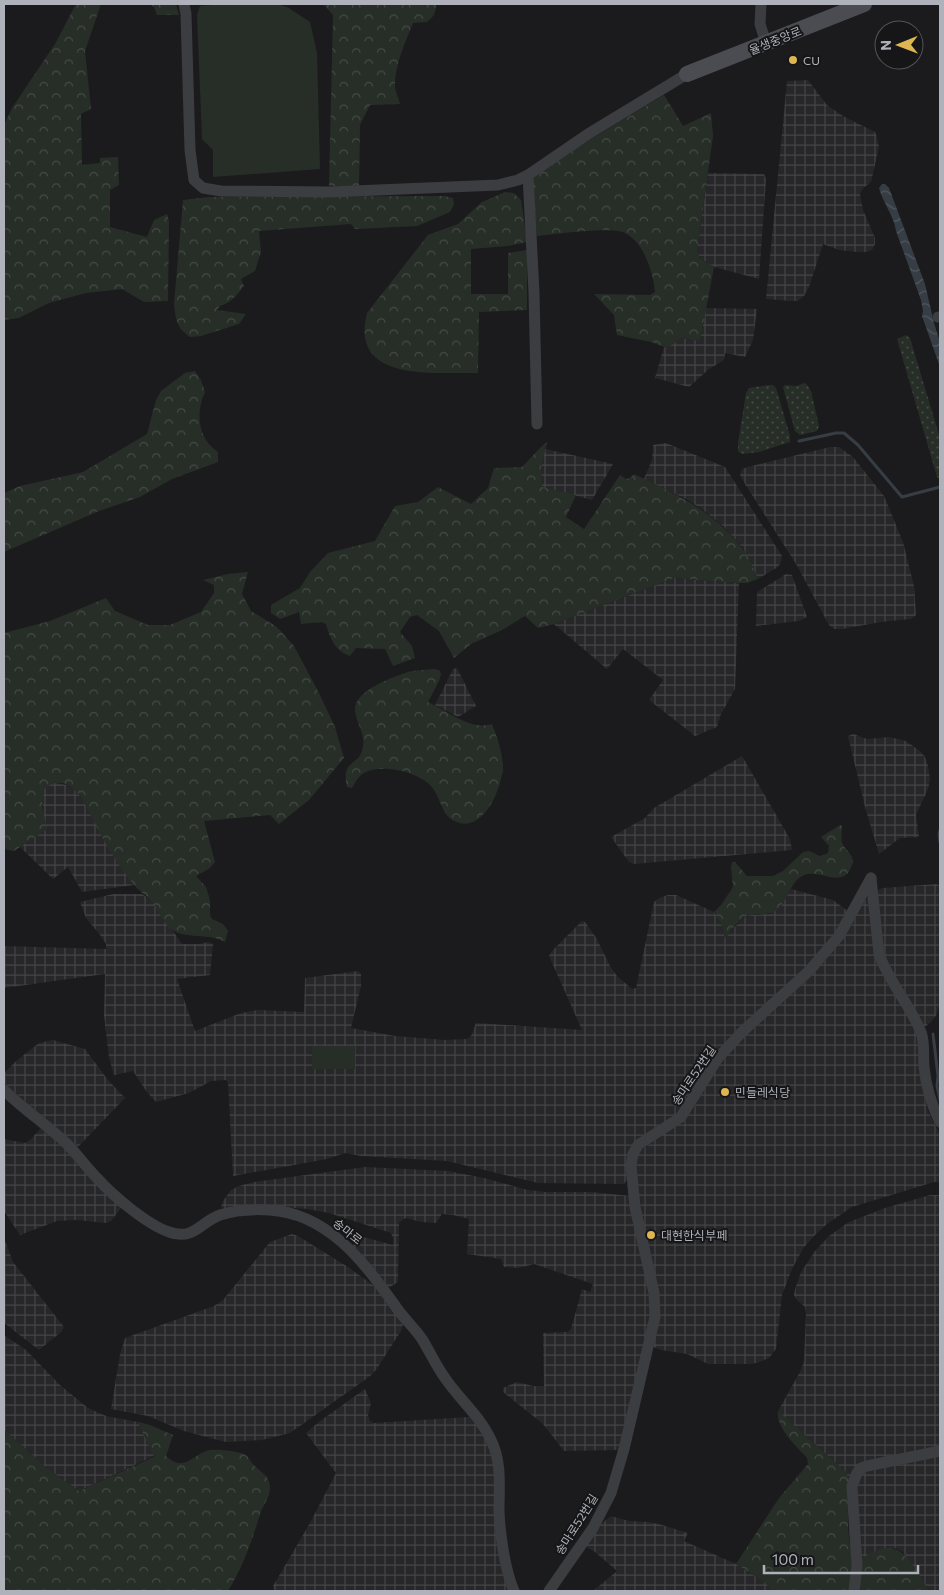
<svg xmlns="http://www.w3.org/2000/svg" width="944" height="1595" font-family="Commissioner,'Noto Sans KR',sans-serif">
<defs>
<pattern id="industrial-grid" width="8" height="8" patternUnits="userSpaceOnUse" patternTransform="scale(1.25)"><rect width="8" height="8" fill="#272729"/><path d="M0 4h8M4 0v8" fill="none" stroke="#444446"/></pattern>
<pattern id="forest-crowns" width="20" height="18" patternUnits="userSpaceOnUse" patternTransform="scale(1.25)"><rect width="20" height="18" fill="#272e28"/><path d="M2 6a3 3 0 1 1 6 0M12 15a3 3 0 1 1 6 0" fill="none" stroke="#444a45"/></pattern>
<pattern id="garden-dots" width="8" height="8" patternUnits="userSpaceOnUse" patternTransform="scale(1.25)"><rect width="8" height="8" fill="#272e28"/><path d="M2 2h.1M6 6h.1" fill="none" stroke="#444a45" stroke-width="1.8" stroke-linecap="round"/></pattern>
<pattern id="water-waves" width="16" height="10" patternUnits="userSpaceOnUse" patternTransform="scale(1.25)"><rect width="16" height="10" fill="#363d44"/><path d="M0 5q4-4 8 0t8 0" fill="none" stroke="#51575d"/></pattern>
</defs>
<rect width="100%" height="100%" fill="#1b1b1d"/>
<!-- industrial -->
<g fill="url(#industrial-grid)">
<path d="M808,80l19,25 16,11 32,16 2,5 2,10 -8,35 -8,6 -3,6 3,16 12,28v6l-3,6 -5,2h-10l-18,-2 -16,-6 -14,43 -5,9 -6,5h-7l-25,-2 21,-218z"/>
<path d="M708,173l56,1 2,5 -7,100 -45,-12 -14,-9 -3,-7z"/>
<path d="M706,308l51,1 -4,31 -8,17 -20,-4 -1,7 -15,9 -20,18 -34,-9 9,-31 3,1 14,-10 19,3z"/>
<path d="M666,443l59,24 57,89 -1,6 -3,5 -20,12 -15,-31 -20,-22 -20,-16 -17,-11 -42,-20 8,-19 1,-15z"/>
<path d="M830,447h9l14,10 31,39 19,46 11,44 2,29 -5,4 -30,3 -39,7h-8l-5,-4 -33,-61 -51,-80 -5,-9 2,-6 6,-2z"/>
<path d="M545,449l68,15 -21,36 -50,-13 -1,-20z"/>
<path d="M786,574l6,1 15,42 -8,4 -43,5 1,-34z"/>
<path d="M674,578l65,5 -4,106 -14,25 -4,13 -22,9 -46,-36 14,-20 -40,-31 -16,20 -53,-45z"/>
<path d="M457,668l19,38 -18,11 -23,-12 18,-36z"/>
<path d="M853,734l14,5 22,-2 17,4 14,10 5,6 3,9 2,13 -2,10 -12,26 3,22 -19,1 -21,16 -14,-47 -17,-71z"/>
<path d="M742,756l48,83 2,11 -158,14 -5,-2 -18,-25 34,-19 9,-10z"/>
<path d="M50,783h8l8,2 8,4 7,8 34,61 19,27 -52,7 -14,-25 -15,12 -33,-32 27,-18 -4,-12 -1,-22 2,-6z"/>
<path d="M937,884l3,2v115l-3,13 -6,8 -5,4h-3l-32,-56 -9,-21 -5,-55 1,-4 4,-2z"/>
<path d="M791,889l42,11 16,12 -12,19 -33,41 -31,29 -97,114 -36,25 -13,40 -3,4 -86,-1 -91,-22 -86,-5 -16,-3 -18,6 -94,17 -5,-93 -2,-3 -15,1 -22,12 -33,9 -10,-11 -13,-20 -19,4 -5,-17 -5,-43 1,-41 -101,14v-42l102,3v-5l-6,-9 -14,-17 -6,-16 33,-8h29l10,7 30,43h17l9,-2 5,2 -3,31 -33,4 18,52 46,-18 17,-3 46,2 1,-34 53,-7 3,3v12l-10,42 44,8 50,4 22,-1 4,-3 5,-13 106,7 -33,-74 3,-5 30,-30 3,1 12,17 13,27 7,10 15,13 4,-1 18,-86 5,-4 9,-3h8l38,17 9,15 2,11 17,-19 7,-4 20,-1 12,-8z"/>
<path d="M867,898h1l4,41 33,67 13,32 6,57 4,16 12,23v48h-6l-82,25 -25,17 -11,10 -12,13 -12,22 -10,26 -6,54 -7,9 -12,5 -8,1h-41l-21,-10 -26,-4 -8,-3 7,-32 -19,-98 -5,-54 2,-8 3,-5 43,-30 8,-9 21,-38 12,-17z"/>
<path d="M53,1040l32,9 23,31 17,18 -47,49 -74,-64v-10l11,-11 24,-19z"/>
<path d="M42,1127l22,19 57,62 -10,13 -5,2 -29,-3 -20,1 -37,14 -16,-24v-72l21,4 5,-3z"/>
<path d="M365,1167l83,4 36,7 44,12 18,2h45l40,4 21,115 -32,139 -56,1 -21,-27 -40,-32v-4l14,-6 16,4h11l-1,-53 24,-1 4,-3 11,-40 8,3 3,-8 -59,-20 -15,4 -15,-1 -3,-8 -34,-5 2,-35 -16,-4 -11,-1 -6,9 -15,-1 -15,-4 -4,2 -3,3 -1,59 -11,7 -34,-43 3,-11 37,10v-7l-2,-5 -62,-20 -22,-4 -25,-2 -57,2 -4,-2 2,-6 8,-11 8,-4 15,-4z"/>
<path d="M930,1195h10v396h-11l-26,-39 -8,-4 -40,14 -3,-5 -2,-13 -4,-72 -68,-61 23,-41 3,-9 2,-48 -1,-6 -8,-7 -3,-5 1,-6 6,-17 14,-21 14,-15 20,-14 36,-14z"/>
<path d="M292,1234l6,2 50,31 33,24 21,29 1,5 -2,6 -25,39 -7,7 -79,56 -28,7 -36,2 -12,-3 -30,-8 -36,-15 -37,-7 9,-55 5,-16 89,-32 9,-6 47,-58z"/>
<path d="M4,1238l9,24 51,65 -3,5 -22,18 -35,-27z"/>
<path d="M4,1335l22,15 34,35 28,23 18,8 32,6 16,34 -75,35 -31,-22 -44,-39z"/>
<path d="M365,1389l6,14 -3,12 2,6 4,2 95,-6 8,9 13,22 3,14 16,129h-235l-1,-5 3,-5 35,-60 25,-48 -30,-40 14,-12z"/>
<path d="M611,1516l18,5 20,1 10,2 29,9 -4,8 52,23 30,19 6,8h-179l24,-20 -22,-19 -10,-6 16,-22z"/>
</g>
<!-- grass -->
<g fill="#272e28">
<path d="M225,4h52l10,3 23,15 7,31 3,116 -107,8v-27l-11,-11 -5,-124 3,-9z"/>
<rect x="312" y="1046" width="43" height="23"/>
</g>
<!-- forest -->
<g fill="url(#forest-crowns)">
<path d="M76,4h25l-16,47 6,58 -10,5 1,51 18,-2v-5l18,-1 1,28 -9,5v37l37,10 7,-17 13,-6 2,7 -1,80 -24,1 -22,-13 -36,4 -37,10 -30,15 -15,2v-195l8,-17 43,-64z"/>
<path d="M150,4h26l3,11h-22l-3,-8z"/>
<path d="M323,4h114l-3,11 -7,7 -14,1c-8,20 -19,43 -18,65 1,5 4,11 5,16l-30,1 -10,20 -1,61h-30l4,-171z"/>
<path d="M664,95l19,31 28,-13 2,23 -16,115 3,7 14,9 -14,74 -19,-3 -14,10 -16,-6 -34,-7 -3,-20 -20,-21 56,1 5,-3c-2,-20 -11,-51 -32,-60 -15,-5 -68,2 -86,4l-6,-48 4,-13 14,-11z"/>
<path d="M505,192l9,1 7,7 6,42 -19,4 -37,3v45h37v-41l19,-3v60l-48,2 -1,61c-43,-1 -129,10 -111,-60l61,-78 30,-11 24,-22z"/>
<path d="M444,196l9,2 1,6 -4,8 -33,14 -62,3 -4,-5 -92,7 2,21 -6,19 -14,8 3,7c-6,8 -13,17 -24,20l-3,4 29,4 -7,10 -38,12 -11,1c-14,-10 -14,-17 -16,-33l9,-104 26,-3z"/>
<path d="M195,371l6,9 4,12c-10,21 -7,47 13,60v10l-46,17 -32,18 -41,14 -95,41v-59l16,-7 63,-14 64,-38 9,-34 5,-9 24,-18z"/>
<path d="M547,442l-6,25 1,20 34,8 -10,22 18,12 36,-54 6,4 4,-1 4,-4c40,19 80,37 108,74 7,9 11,20 16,31l-11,4h-8l-65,-5 -120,46 -16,4 -13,-12 -23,14 -31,14 -17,14 -15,-27 -22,-16 -7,2 -10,15 12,14 3,12 -22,8 -8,-17 -29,-1 -6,8c-15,-5 -20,-18 -24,-32l-5,-2 -20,2 -2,-12 -19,7 -9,-6v-8l29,-17 10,-16 18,-19 47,-12 20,-35 23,-4 20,-15 33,17 17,-16 6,-20 28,-1 19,-20z"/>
<path d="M248,572l-6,22 9,17 26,16 17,19 24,45 17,36 9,31 -35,42 -30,24 -9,-9 -66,6 11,41 -5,6 -14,8 10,11 4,13v15l2,4 11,5 5,7 -3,11c-16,-9 -37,-3 -51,-11 -11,-6 -14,-19 -21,-28 -5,-7 -13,-11 -19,-18 -22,-26 -37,-58 -53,-88 -10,-13 -23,-20 -37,-8l-2,18 5,22 -33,22 -10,-2v-216l46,-12 56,-23 9,13 33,14h22l31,-13 13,-19v-8l-11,-5 25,-6z"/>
<path d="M434,669l5,1 2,4 -2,7 -11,21c19,9 43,29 64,22 5,13 10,27 11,41 0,21 -19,68 -46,57 -17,-6 -15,-24 -26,-36 -12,-14 -50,-23 -67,-13 -6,3 -9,10 -12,15l-5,-1c-6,-28 11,-21 15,-36 5,-15 -5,-26 -7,-40 -2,-20 38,-34 53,-39 8,-2 18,-2 26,-3z"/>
<path d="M840,825l2,1c0,6 -2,14 1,19 4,7 12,10 9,20 -8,24 -28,6 -44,9 -16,2 -19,24 -29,34 -10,10 -25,3 -36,10 -7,5 -13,14 -18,21l-2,-12 -9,-15 7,-7 12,-18 -2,-19 1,-6h3l12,14h26l10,-5 20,-19 6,-1 11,5 8,-3 1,-7 -8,-9z"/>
<path d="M778,1411l68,61 3,7c-1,18 -4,70 7,83 43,-30 51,-7 73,29h-157l-6,-8 -30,-19 43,-66 29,-34 -1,-6c-11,-13 -31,-29 -29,-47z"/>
<path d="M138,1422l12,3 23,10 -7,21c19,18 27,-3 44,-6 8,-1 31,1 37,6 3,3 4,7 7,9 5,6 13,9 15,17 4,12 -5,21 -9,32 -8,27 -17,53 -32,77h-224v-161l44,39 31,22 75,-34z"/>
</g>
<!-- garden -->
<g fill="url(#garden-dots)">
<path d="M906,335l4,3 30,100v41l-3,-2 -40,-138z"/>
<path d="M805,383l3,3 3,5 8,35 -2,5 -17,4 -5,-4 -12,-44 2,-2 11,1z"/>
<path d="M768,385h5l3,3 14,48v6l-31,10 -17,2 -4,-3v-8l8,-50 3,-5z"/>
</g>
<!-- water -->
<path fill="url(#water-waves)" d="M882,184h3l4,4 36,96 9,39 6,19v25l-18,-51 1,-5 -2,-11 -25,-69c-2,-15 -13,-28 -17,-43z"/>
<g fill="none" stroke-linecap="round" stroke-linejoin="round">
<!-- stream -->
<g stroke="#363d44" stroke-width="3">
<path d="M799,441l37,-8h8l14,12 44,52 38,-10"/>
<path d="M940,830l-1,4 1,8"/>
<path d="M933,1034l5,42 -1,10 3,14"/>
</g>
<!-- street -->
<g stroke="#3c3d41" stroke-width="11">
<path d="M184,4l2,10 4,136 4,30 9,8 18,3 109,1 168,-7 20,-5 10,-5 60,-41 99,-60"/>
<path d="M761,4l-1,20 6,19"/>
<path d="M528,175l6,118 3,131"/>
<path d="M938,317h2"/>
<path d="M871,878l8,76c10,28 31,51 42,78 4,10 2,24 3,35 2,19 7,37 16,55"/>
<path d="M4,1090c19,19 42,34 62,53 11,11 21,25 32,36 15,17 50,46 71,53 25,9 31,-10 51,-17 15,-5 33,-6 49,-5 58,3 94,51 125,94 8,13 20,23 28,35 8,13 14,27 23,39 14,21 35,38 46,62 11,22 8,47 8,71 1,24 6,59 15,80"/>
<path d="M549,1591l44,-63 18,-35 13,-44 31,-132 -1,-24 -19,-86 -4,-42 2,-11 5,-9 43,-28 37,-59 24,-26 67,-61 30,-35 32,-58"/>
<path d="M854,1591l3,-26 -5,-79 5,-13 4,-5 6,-2 73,-15"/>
</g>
<!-- secondary -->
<path stroke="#4a4c51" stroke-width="16" d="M687,74l177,-70"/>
</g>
<!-- markers -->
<g fill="#ddb652" stroke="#161618" stroke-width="2">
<circle cx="793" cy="60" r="5"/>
<circle cx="725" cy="1092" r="5"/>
<circle cx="651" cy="1235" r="5"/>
</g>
<g text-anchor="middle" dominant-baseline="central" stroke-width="4" stroke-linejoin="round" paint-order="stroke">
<!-- street labels -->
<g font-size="12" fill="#afb2ba" stroke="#161618">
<text transform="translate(775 40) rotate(-22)">율생중앙로</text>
<text transform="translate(693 1075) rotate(-56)">송마로52번길</text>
<text transform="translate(348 1231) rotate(39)">송마로</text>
<text transform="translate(576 1524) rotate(-58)">송마로52번길</text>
</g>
<!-- poi labels -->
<g font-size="12" fill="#afb2ba" stroke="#161618" text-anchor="start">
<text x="803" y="60">CU</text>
<text x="735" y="1092">민들레식당</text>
<text x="661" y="1235">대현한식부페</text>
</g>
</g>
<!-- border -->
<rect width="944" height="1595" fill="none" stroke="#afb2ba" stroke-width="10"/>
<!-- north arrow -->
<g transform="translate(899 45) rotate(269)"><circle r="24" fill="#161618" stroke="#535459"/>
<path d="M0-4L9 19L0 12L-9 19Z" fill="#ddb652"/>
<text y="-8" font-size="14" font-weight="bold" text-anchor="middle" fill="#afb2ba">N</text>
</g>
<!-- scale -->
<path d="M764 1565v8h154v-8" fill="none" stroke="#afb2ba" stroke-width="2.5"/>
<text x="772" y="1565" font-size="15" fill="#afb2ba" stroke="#161618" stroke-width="4" paint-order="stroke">100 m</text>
</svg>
